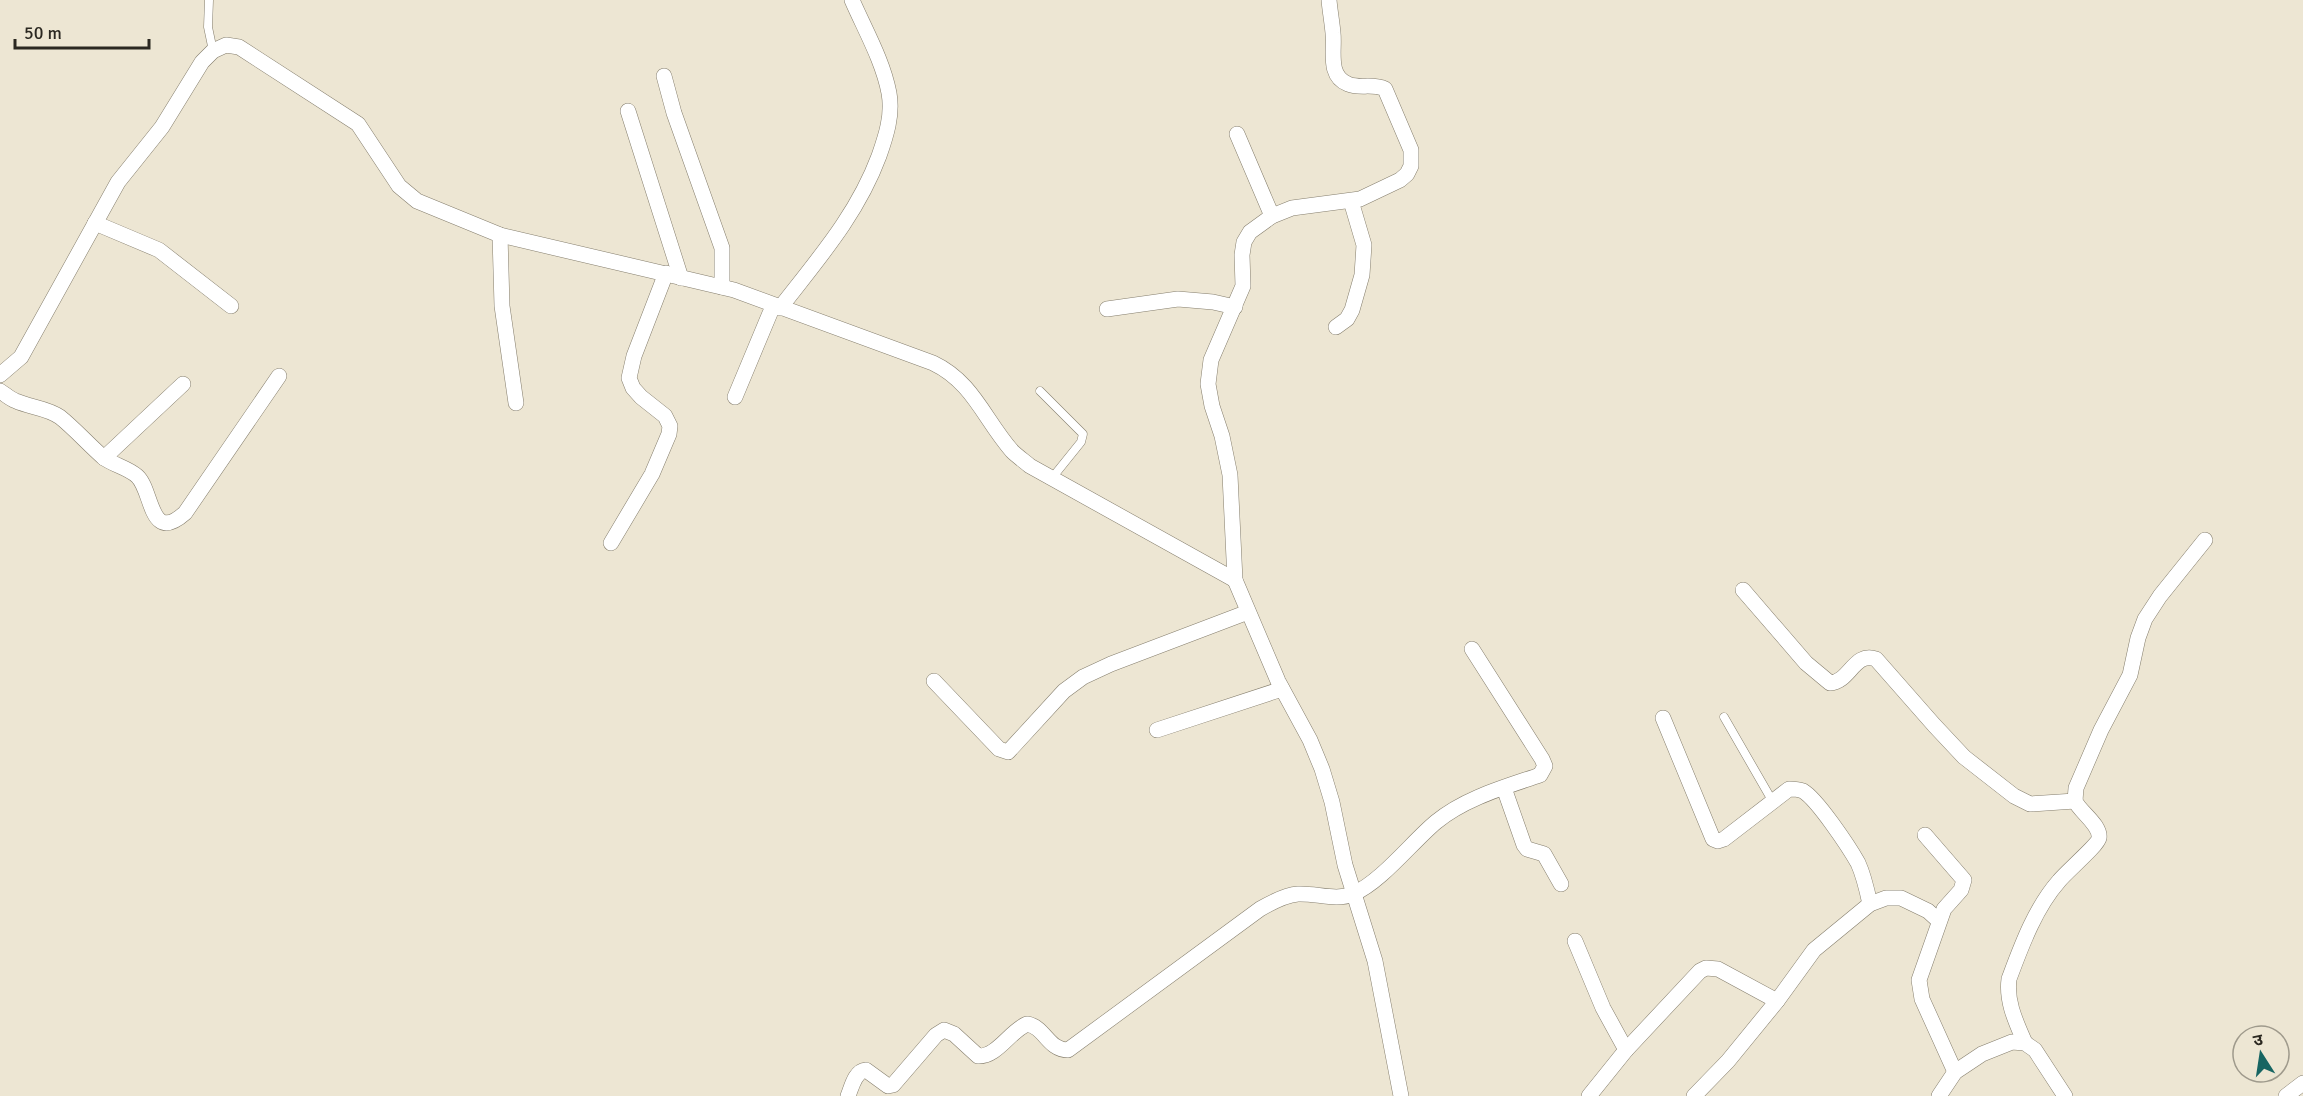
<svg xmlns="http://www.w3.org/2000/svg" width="2303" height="1096" font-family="Signika,'Noto Sans Devanagari',sans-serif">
<rect width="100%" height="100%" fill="#ede6d3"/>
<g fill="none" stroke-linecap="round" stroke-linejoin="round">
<defs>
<g id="service">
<path d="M209,0l-1,27 5,24"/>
<path d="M1040,391l43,43 -2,8 -29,36"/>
<path d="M1724,717l49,85"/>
</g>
<g id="minor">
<path d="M1329,0c1,11 3,22 4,33 2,17 -6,43 15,51 11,5 25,-1 37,5l26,61v16l-4,8 -7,6 -40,19 -68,9 -20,8 -22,16 -6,10 -2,13 1,31 -32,74 -3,24 4,22 10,30 8,39 5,105 43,101 32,59 12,29 10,33 13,63 30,96 26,135"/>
<path d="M664,76l10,37 48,135v39"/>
<path d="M628,111l53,167"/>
<path d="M1237,134l35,82"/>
<path d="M95,223l64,27 72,56"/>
<path d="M500,235l2,71 14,97"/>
<path d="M780,308c38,-49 77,-93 99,-152 7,-20 14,-41 10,-63 -6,-32 -24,-63 -37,-93"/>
<path d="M1107,309l71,-10 35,3 22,5"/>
<path d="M1336,327l11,-8 5,-9 10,-35 2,-30 -13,-44"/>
<path d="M0,375l21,-18 97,-175 44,-55 40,-65 11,-11 13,-6 13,2 119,77 41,62 18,15 83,34 234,55 199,73c40,19 51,56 79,88 5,5 12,10 18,15l205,114"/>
<path d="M0,391c5,3 10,8 16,10 13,6 32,7 44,16 15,12 29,28 44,41 10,7 24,10 33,18 16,14 12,69 48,37l94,-137"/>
<path d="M735,397l38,-91"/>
<path d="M104,458l79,-74"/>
<path d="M611,543l41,-69 17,-40 1,-8 -5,-10 -24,-19 -8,-9 -4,-10 5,-22 32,-83"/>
<path d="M1743,590l63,73 24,20c20,-1 24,-32 46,-24l58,66 30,32 50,39 16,8 45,-3"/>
<path d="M934,681l65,68 9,3 56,-61 19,-14 28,-13 137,-52"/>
<path d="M1663,718l50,121 5,2 6,-2 65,-50c5,0 9,0 14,2 14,8 46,56 55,72 6,13 9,27 12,41"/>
<path d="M1157,730l125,-41"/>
<path d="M1504,788l20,57 3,4 17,5 17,30"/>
<path d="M1925,835l39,45 -3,10 -17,19 -25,71 3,19 33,73"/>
<path d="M1575,941l28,67 23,42"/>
<path d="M2025,1043c-9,-21 -19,-41 -16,-64 12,-32 26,-71 50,-98 6,-8 39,-36 40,-43 2,-13 -19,-26 -24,-37l1,-13 25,-58 29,-55 8,-37 7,-19 15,-23 45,-56"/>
<path d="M848,1096c4,-10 7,-25 18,-26l22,16 5,-1 43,-50 8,-5 10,4 24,22c19,1 32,-25 49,-32 18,3 21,26 41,26l192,-141c12,-7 25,-14 38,-15 18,-1 38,7 55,0 28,-12 59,-52 83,-72 29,-24 69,-35 104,-47l5,-9 -3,-7 -70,-110"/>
<path d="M1589,1096l37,-46 74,-79 6,-3 12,1 59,32"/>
<path d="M1694,1096l34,-35 49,-60 37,-51 56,-46 16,-6h15l27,13 11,10"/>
<path d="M1939,1096l16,-24 27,-18 30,-12 13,1 10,7 30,46"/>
<path d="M2286,1096l17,-13"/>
</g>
</defs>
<!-- service casing -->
<use href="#service" stroke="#857e6d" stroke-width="9"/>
<!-- minor casing -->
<use href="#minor" stroke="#857e6d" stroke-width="16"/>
<!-- service -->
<use href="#service" stroke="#fff" stroke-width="8"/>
<!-- minor -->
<use href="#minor" stroke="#fff" stroke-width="15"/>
</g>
<!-- north arrow -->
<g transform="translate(2261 1054) rotate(348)"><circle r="28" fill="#ede6d3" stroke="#9f9a8c" stroke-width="1.5"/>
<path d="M0-4.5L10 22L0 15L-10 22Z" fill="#176562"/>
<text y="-9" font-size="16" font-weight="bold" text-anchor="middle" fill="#2b2821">उ</text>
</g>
<!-- scale -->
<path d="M15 39v9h134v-9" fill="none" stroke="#2b2821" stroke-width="3"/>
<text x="24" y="39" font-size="18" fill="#2b2821" stroke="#ede6d3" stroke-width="4.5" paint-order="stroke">50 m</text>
</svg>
